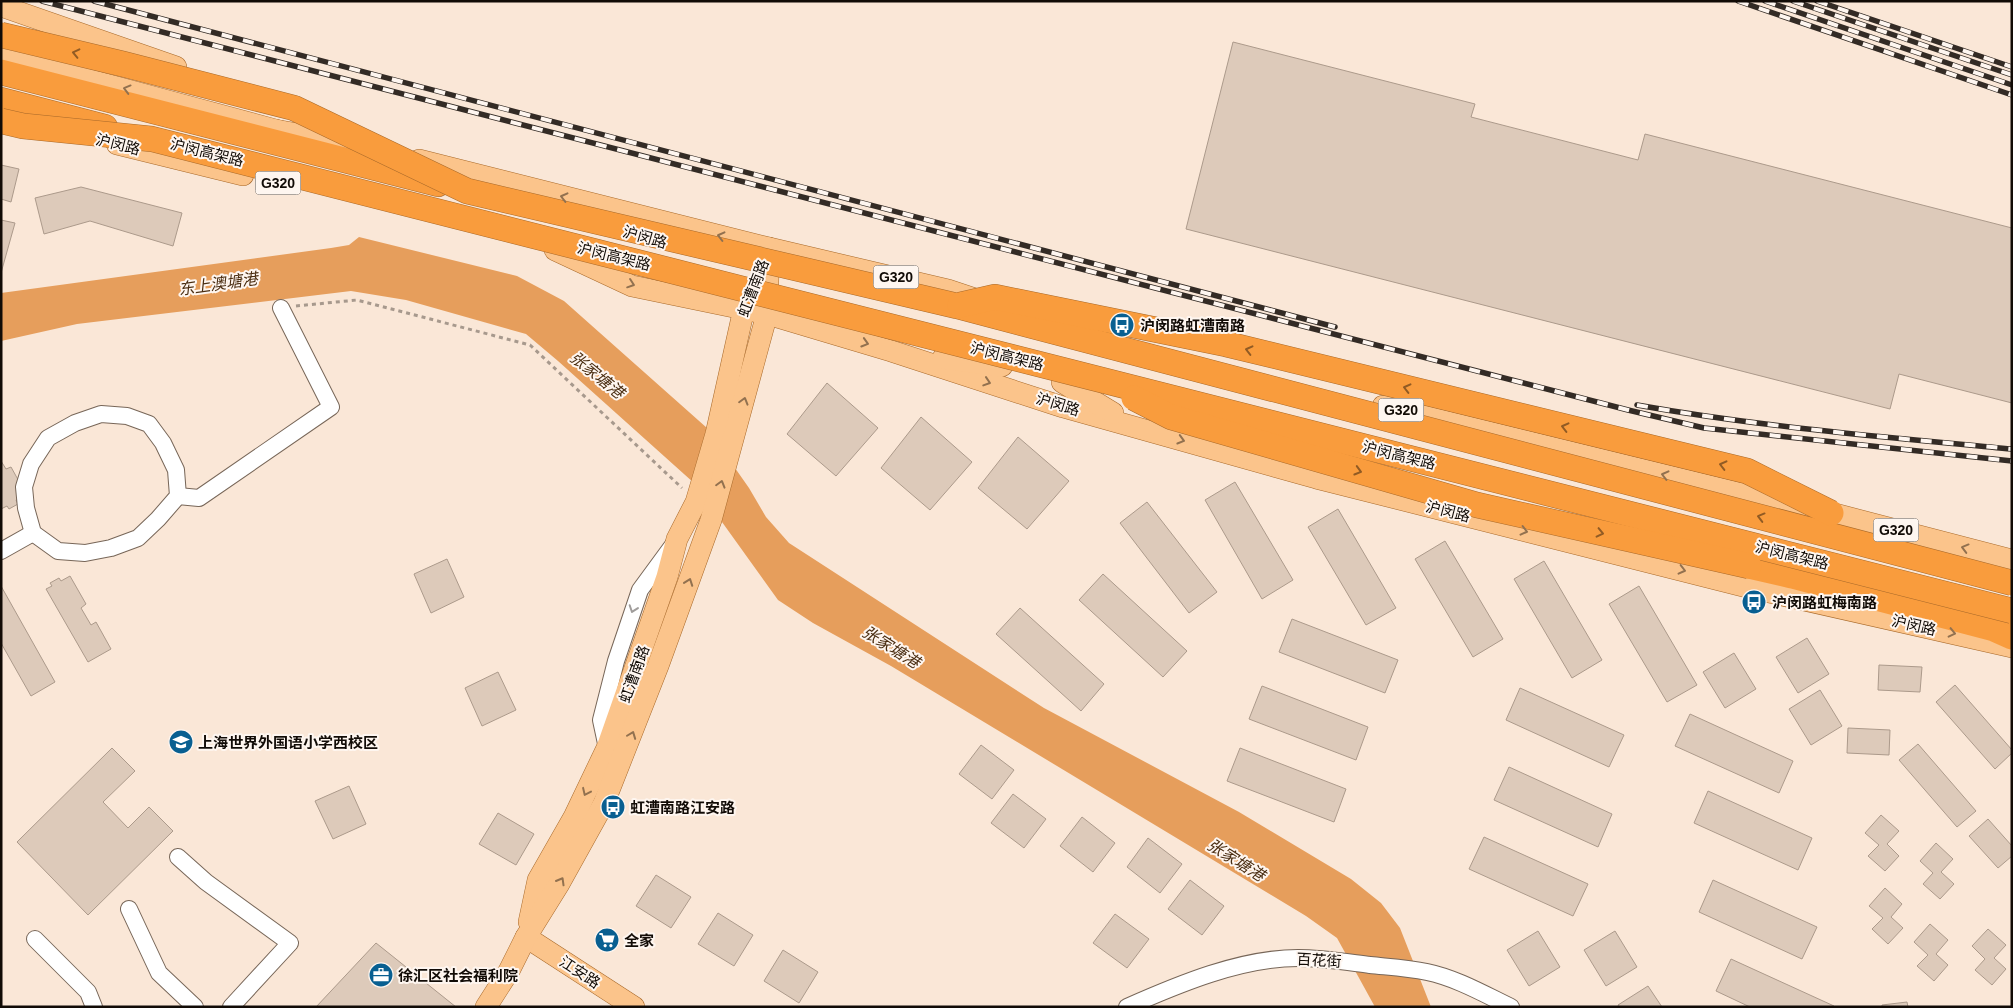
<svg xmlns="http://www.w3.org/2000/svg" width="2013" height="1008" font-family="Helvetica,'Noto Sans SC',sans-serif">
<rect width="100%" height="100%" fill="#fae7d7"/>
<!-- water -->
<path fill="#e69e5c" d="M359,237l158,39 47,25 143,127 42,60 17,29 23,26 255,165 195,104 112,67 30,24 19,25 31,79h-56l-38,-69 -31,-22 -415,-250 -78,-43 -35,-23 -84,-117 -136,-122 -32,-27 -120,-34 -55,-9 -274,33 -76,17v-48l330,-45 18,-3z"/>
<!-- building -->
<g fill="#ddcaba" stroke="#ac9a8b">
<path d="M1233,42l242,62 -4,13 167,43 7,-26 367,94v175l-113,-29 -9,35 -704,-180z"/>
<path d="M1,165l18,4 -8,33 -10,-3z"/>
<path d="M81,187l101,26 -9,33 -83,-25 -46,13 -9,-36z"/>
<path d="M1,220l14,3 -14,50z"/>
<path d="M827,383l51,45 -42,48 -49,-42z"/>
<path d="M921,417l51,45 -42,48 -49,-42z"/>
<path d="M1018,437l51,44 -42,48 -49,-41z"/>
<path d="M1,461l5,8 5,-2 15,27 -10,6 2,4 -9,5 -2,-3 -6,3z"/>
<path d="M1235,482l58,98 -31,19 -57,-99z"/>
<path d="M1147,502l70,90 -28,21 -69,-90z"/>
<path d="M1338,509l58,99 -30,17 -58,-98z"/>
<path d="M1445,541l58,98 -30,18 -58,-98z"/>
<path d="M447,559l17,38 -33,16 -17,-39z"/>
<path d="M1544,561l58,99 -30,18 -58,-99z"/>
<path d="M1103,574l84,77 -24,26 -84,-77z"/>
<path d="M70,576l16,28 -5,4 10,17 5,-3 15,27 -23,13 -42,-73 6,-3 -2,-3 9,-5 2,3z"/>
<path d="M1,586l54,96 -24,14 -30,-53z"/>
<path d="M1639,586l58,99 -30,17 -58,-98z"/>
<path d="M1020,608l84,76 -23,27 -85,-77z"/>
<path d="M1292,619l106,41 -13,33 -106,-41z"/>
<path d="M1807,638l22,36 -31,19 -22,-36z"/>
<path d="M1734,653l22,36 -31,19 -22,-36z"/>
<path d="M1879,665l43,2 -2,25 -42,-2z"/>
<path d="M498,672l18,38 -34,16 -17,-38z"/>
<path d="M1955,685l57,65v3l-17,16 -59,-67z"/>
<path d="M1262,686l106,41 -12,33 -107,-41z"/>
<path d="M1520,688l104,47 -15,32 -103,-47z"/>
<path d="M1820,690l22,36 -31,19 -22,-36z"/>
<path d="M1690,714l103,47 -14,32 -104,-47z"/>
<path d="M1848,728l42,2 -1,25 -42,-2z"/>
<path d="M1918,744l58,67 -19,16 -58,-67z"/>
<path d="M981,745l33,25 -22,29 -33,-25z"/>
<path d="M112,748l23,23 -32,31 25,26 21,-21 24,24 -85,84 -71,-73z"/>
<path d="M1240,748l106,41 -12,33 -107,-41z"/>
<path d="M1509,767l103,47 -14,33 -104,-47z"/>
<path d="M349,786l17,38 -33,15 -18,-38z"/>
<path d="M1708,791l104,47 -14,32 -104,-47z"/>
<path d="M1013,794l33,25 -22,29 -33,-25z"/>
<path d="M498,813l36,21 -18,31 -37,-21z"/>
<path d="M1881,815l18,16 -12,13 12,12 -14,15 -17,-15 11,-11 -14,-12z"/>
<path d="M1082,817l33,26 -22,29 -33,-26z"/>
<path d="M1988,819l24,27v10l-14,12 -29,-32z"/>
<path d="M1484,837l104,47 -15,32 -104,-47z"/>
<path d="M1148,838l34,26 -22,29 -33,-26z"/>
<path d="M1936,843l17,16 -12,13 13,12 -14,15 -17,-15 10,-11 -13,-12z"/>
<path d="M656,875l35,22 -20,31 -35,-22z"/>
<path d="M1190,880l34,26 -22,29 -34,-26z"/>
<path d="M1713,880l104,47 -15,32 -103,-47z"/>
<path d="M1885,888l17,16 -11,13 12,11 -15,16 -16,-15 11,-11 -14,-12z"/>
<path d="M718,913l35,22 -19,31 -36,-22z"/>
<path d="M1115,914l34,25 -22,29 -34,-25z"/>
<path d="M1930,924l18,16 -12,14 12,11 -14,16 -17,-15 11,-11 -14,-13z"/>
<path d="M1988,929l18,16 -12,13 12,11 -14,16 -17,-15 10,-11 -13,-13z"/>
<path d="M1538,931l22,36 -31,19 -22,-36z"/>
<path d="M1615,931l22,36 -31,19 -22,-36z"/>
<path d="M376,943l80,64h-140z"/>
<path d="M783,950l35,22 -19,31 -35,-22z"/>
<path d="M1731,959l103,47v1h-84l-34,-16z"/>
<path d="M1648,986l14,21h-43l-1,-2z"/>
<path d="M1907,1002l1,5h-26v-2z"/>
</g>
<g fill="none" stroke-linecap="round" stroke-linejoin="round">
<defs>
<g id="minor">
<path d="M101,414l26,2 22,8 14,19 13,27 2,26 -20,23 -20,19 -27,10 -26,5 -27,-2 -25,-18 -7,-25 -2,-21 7,-23 17,-26 27,-15z"/>
<path d="M178,496l21,2 132,-91 -50,-99"/>
<path d="M1,551l32,-18"/>
<path d="M607,748l-6,-28 15,-59 24,-71 33,-45"/>
<path d="M178,857l28,25 84,61 -59,64"/>
<path d="M129,909l30,64 36,34"/>
<path d="M35,939l53,53 6,15"/>
<path d="M1127,1007c52,-23 114,-49 171,-49 24,0 48,4 72,7 19,2 38,3 57,7 29,6 57,22 84,35"/>
</g>
<g id="major">
<path d="M1,6l175,61"/>
<path d="M1,56l282,76"/>
<path d="M275,130l81,14"/>
<path d="M117,144l126,31"/>
<path d="M419,160l350,88 179,42 36,12"/>
<path d="M555,250l77,36 135,28 124,37 172,56 253,71 435,110 261,59"/>
<path d="M943,358l59,8"/>
<path d="M1062,382l51,31"/>
<path d="M1383,406l397,97 51,10 181,47"/>
<path d="M529,922l9,-42 36,-63 33,-69 60,-171 10,-38 19,-37 20,-68 31,-139"/>
<path d="M526,937l108,70"/>
<path d="M486,1007l23,-36 17,-34 33,-53 45,-81 54,-137 53,-146 56,-206 2,-66"/>
</g>
<g id="highway">
<path d="M1,72l437,112"/>
<path d="M1,100l104,27"/>
<path d="M1749,566l43,10 202,53 18,8"/>
</g>
</defs>
<!-- minor casing -->
<use href="#minor" stroke="#776658" stroke-width="18"/>
<!-- major casing -->
<use href="#major" stroke="#a8692a" stroke-width="22"/>
<!-- highway casing -->
<use href="#highway" stroke="#a8692a" stroke-width="26"/>
<!-- path -->
<path stroke="#a7998d" stroke-width="3" stroke-dasharray="4 4" stroke-linecap="butt" d="M296,306l61,-6 173,45 152,143"/>
<!-- minor -->
<use href="#minor" stroke="#fff" stroke-width="16"/>
<!-- major -->
<use href="#major" stroke="#fbc48b" stroke-width="21"/>
<!-- highway -->
<use href="#highway" stroke="#f99c3d" stroke-width="25"/>
<defs>
<g id="rail">
<path d="M42,1l1586,409 76,18 308,33"/>
<path d="M94,1l1241,326"/>
<path d="M1738,1l274,94"/>
<path d="M1765,1l247,84"/>
<path d="M1793,1l219,74"/>
<path d="M1817,1l195,66"/>
<path d="M1637,405c124,22 249,32 375,44"/>
</g>
</defs>
<!-- rail casing -->
<use href="#rail" stroke="#332b25" stroke-width="5.5"/>
<!-- rail -->
<use href="#rail" stroke="#fef6f0" stroke-width="4" stroke-dasharray="11" stroke-linecap="butt"/>
<defs>
<g id="highway-bridge">
<path d="M1,35l122,29 171,44 173,83 490,115 1055,277"/>
<path d="M1,121l22,5 129,13 1860,472"/>
<path d="M960,305l35,-8 231,47 521,127 84,42"/>
<path d="M1134,398l37,19 306,88 272,61"/>
</g>
</defs>
<!-- highway-bridge casing -->
<use href="#highway-bridge" stroke="#a8692a" stroke-width="26" stroke-linecap="butt"/>
<!-- highway-bridge -->
<use href="#highway-bridge" stroke="#f99c3d" stroke-width="25"/>
</g>
<!-- one-way arrows -->
<defs><path id="oneway-chevron" d="M-2-3.5L2.5 0L-2 3.5" fill="none" stroke-width="1.6" stroke-linecap="round" stroke-linejoin="round" transform="scale(1.25)"/></defs>
<g stroke="#915b24">
<use href="#oneway-chevron" transform="translate(76 53) rotate(-167)"/>
<use href="#oneway-chevron" transform="translate(1249 350) rotate(-166)"/>
<use href="#oneway-chevron" transform="translate(1407 388) rotate(-166)"/>
<use href="#oneway-chevron" transform="translate(1565 427) rotate(-166)"/>
<use href="#oneway-chevron" transform="translate(1723 465) rotate(-166)"/>
<use href="#oneway-chevron" transform="translate(1358 471) rotate(16)"/>
<use href="#oneway-chevron" transform="translate(1761 517) rotate(-165)"/>
<use href="#oneway-chevron" transform="translate(1600 533) rotate(13)"/>
</g>
<g stroke="#92714f">
<use href="#oneway-chevron" transform="translate(127 89) rotate(-165)"/>
<use href="#oneway-chevron" transform="translate(564 197) rotate(-166)"/>
<use href="#oneway-chevron" transform="translate(721 236) rotate(-166)"/>
<use href="#oneway-chevron" transform="translate(631 284) rotate(19)"/>
<use href="#oneway-chevron" transform="translate(865 343) rotate(17)"/>
<use href="#oneway-chevron" transform="translate(987 382) rotate(18)"/>
<use href="#oneway-chevron" transform="translate(744 401) rotate(-74)"/>
<use href="#oneway-chevron" transform="translate(1181 440) rotate(16)"/>
<use href="#oneway-chevron" transform="translate(1665 475) rotate(-166)"/>
<use href="#oneway-chevron" transform="translate(721 484) rotate(-74)"/>
<use href="#oneway-chevron" transform="translate(1524 531) rotate(14)"/>
<use href="#oneway-chevron" transform="translate(1965 548) rotate(-165)"/>
<use href="#oneway-chevron" transform="translate(1682 570) rotate(14)"/>
<use href="#oneway-chevron" transform="translate(689 582) rotate(-70)"/>
<use href="#oneway-chevron" transform="translate(1952 633) rotate(13)"/>
<use href="#oneway-chevron" transform="translate(632 735) rotate(-69)"/>
<use href="#oneway-chevron" transform="translate(586 792) rotate(115)"/>
<use href="#oneway-chevron" transform="translate(561 881) rotate(-60)"/>
</g>
<use stroke="#a09d9b" href="#oneway-chevron" transform="translate(633 609) rotate(109)"/>
<!-- icons -->
<defs>
<symbol id="bus-disc" viewBox="-11 -11 22 22"><circle r="9.5" fill="#085f91" stroke="#fef6f0"/><path d="M-5-6H5V4H4V6H2V4H-2V6H-4V4H-5ZM-3.5-4V0h7V-4ZM-3.5 1.2v1.5H-2V1.2ZM2 1.2v1.5H3.5V1.2Z" fill="#fff"/></symbol>
<symbol id="school-disc" viewBox="-11 -11 22 22"><circle r="9.5" fill="#085f91" stroke="#fef6f0"/><path d="M0-5L7-2L0 1L-7-2ZM-4 1L0 2.5L4 1V4Q0 6-4 4Z" fill="#fff"/></symbol>
<symbol id="supermarket-disc" viewBox="-11 -11 22 22"><circle r="9.5" fill="#085f91" stroke="#fef6f0"/><path d="M-6-5.5h2.5l.6 2H6L4.5 2H-2.5L-4.4-4H-6ZM-1.5 3.2a1.3 1.3 0 1 0 .1 0ZM3 3.2a1.3 1.3 0 1 0 .1 0Z" fill="#fff"/></symbol>
<symbol id="office-disc" viewBox="-11 -11 22 22"><circle r="9.5" fill="#085f91" stroke="#fef6f0"/><path d="M-6-3h4V-5.5h4V-3h4V5H-6ZM-1-4.5V-3h2v-1.5ZM-6 0V1H6V0Z" fill="#fff"/></symbol>
</defs>
<g fill-rule="evenodd">
<use href="#bus-disc" x="1108" y="311" width="28" height="28"/>
<use href="#bus-disc" x="1740" y="588" width="28" height="28"/>
<use href="#school-disc" x="167" y="728" width="28" height="28"/>
<use href="#bus-disc" x="599" y="793" width="28" height="28"/>
<use href="#supermarket-disc" x="593" y="926" width="28" height="28"/>
<use href="#office-disc" x="367" y="961" width="28" height="28"/>
</g>
<g text-anchor="middle" dominant-baseline="central" stroke-width="4" stroke-linejoin="round" paint-order="stroke">
<!-- shield labels -->
<g fill="#fef6f0" stroke="#58524c" stroke-width="1">
<rect x="255.5" y="171.5" width="45" height="23" rx="4"/>
<rect x="873.5" y="265.5" width="45" height="23" rx="4"/>
<rect x="1378.5" y="398.5" width="45" height="23" rx="4"/>
<rect x="1873.5" y="518.5" width="45" height="23" rx="4"/>
</g>
<g font-size="14" font-weight="bold" fill="#110b06">
<text x="278" y="183">G320</text>
<text x="896" y="277">G320</text>
<text x="1401" y="410">G320</text>
<text x="1896" y="530">G320</text>
</g>
<!-- street labels -->
<g font-size="15" fill="#110b06" stroke="#fef6f0">
<text transform="translate(118 144) rotate(14)">沪闵路</text>
<text transform="translate(207 152) rotate(14)">沪闵高架路</text>
<text transform="translate(645 237) rotate(16)">沪闵路</text>
<text transform="translate(614 256) rotate(14)">沪闵高架路</text>
<text transform="translate(753 288) rotate(-69)">虹漕南路</text>
<text transform="translate(1007 356) rotate(14)">沪闵高架路</text>
<text transform="translate(1058 404) rotate(17)">沪闵路</text>
<text transform="translate(1399 455) rotate(14)">沪闵高架路</text>
<text transform="translate(1448 511) rotate(14)">沪闵路</text>
<text transform="translate(1792 555) rotate(14)">沪闵高架路</text>
<text transform="translate(1914 625) rotate(13)">沪闵路</text>
<text transform="translate(634 674) rotate(-70)">虹漕南路</text>
<text transform="translate(1319 960) rotate(3)">百花街</text>
<text transform="translate(580 972) rotate(33)">江安路</text>
</g>
<!-- poi labels -->
<g font-size="15" font-weight="bold" fill="#110b06" stroke="#fef6f0" text-anchor="start">
<text x="1140" y="325">沪闵路虹漕南路</text>
<text x="1772" y="602">沪闵路虹梅南路</text>
<text x="198" y="742">上海世界外国语小学西校区</text>
<text x="630" y="807">虹漕南路江安路</text>
<text x="624" y="940">全家</text>
<text x="398" y="975">徐汇区社会福利院</text>
</g>
<!-- water labels -->
<g font-size="16" font-style="italic" fill="#4a2d11" stroke="#fef6f0">
<text transform="translate(218 284) rotate(-8)">东上澳塘港</text>
<text transform="translate(597 375) rotate(39)">张家塘港</text>
<text transform="translate(891 647) rotate(32)">张家塘港</text>
<text transform="translate(1236 860) rotate(32)">张家塘港</text>
</g>
</g>
<!-- border -->
<rect width="2013" height="1008" fill="none" stroke="#110b06" stroke-width="5"/>
</svg>
